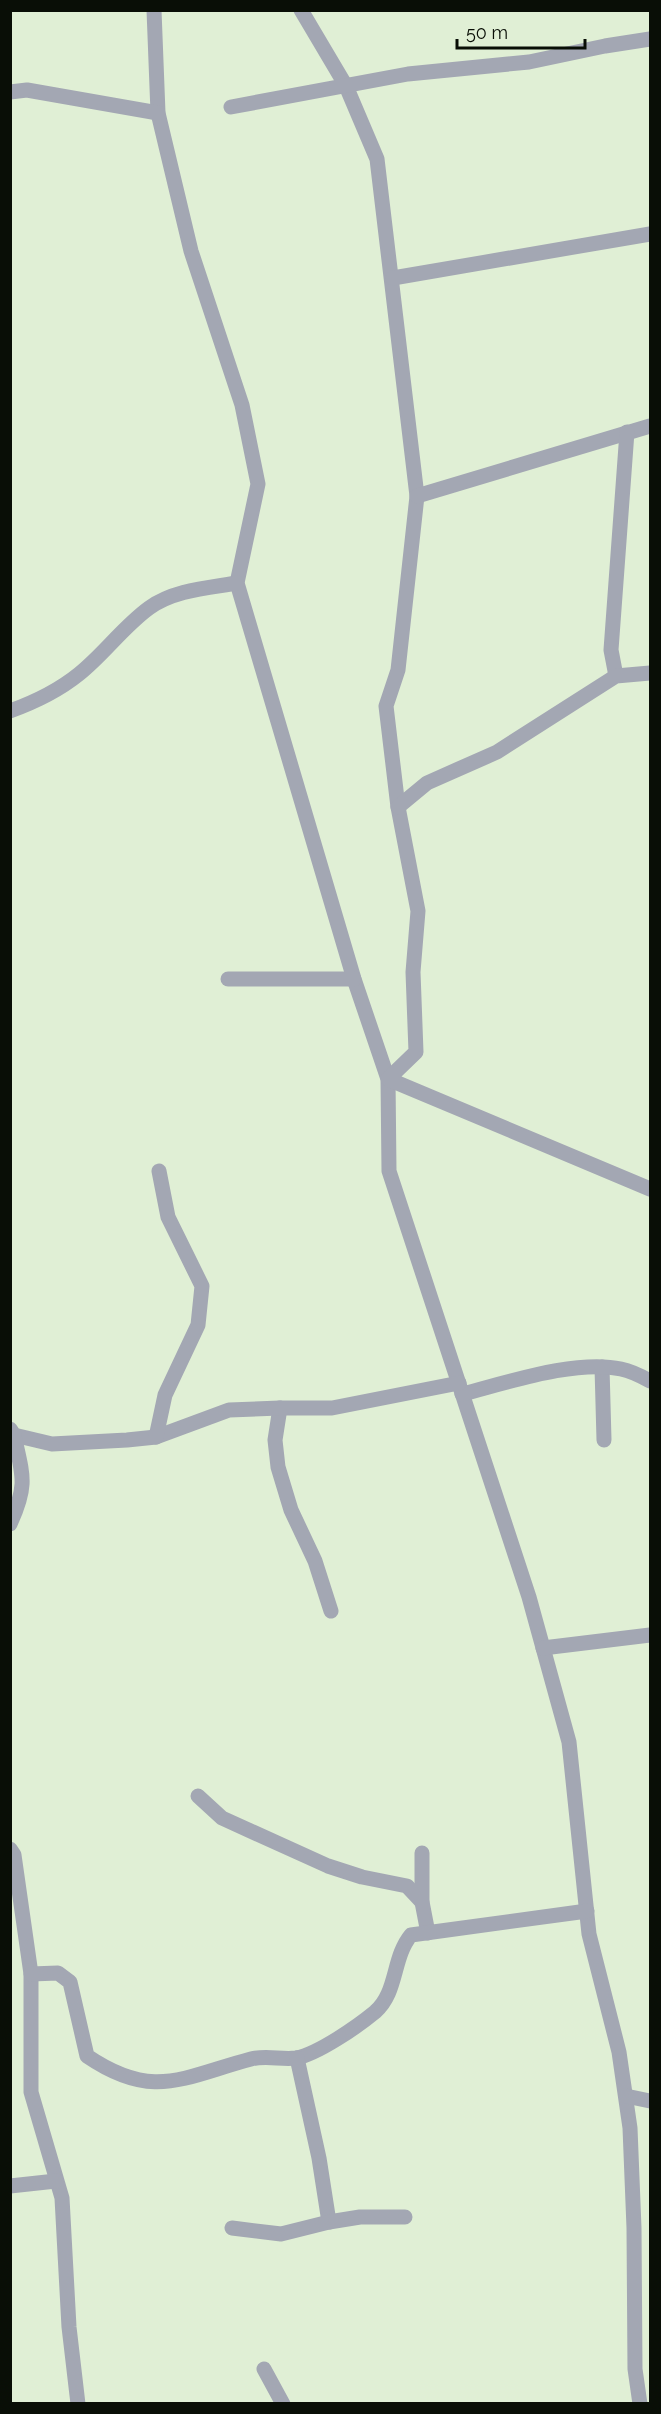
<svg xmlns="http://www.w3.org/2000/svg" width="661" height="2414" font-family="Raleway,sans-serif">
<rect width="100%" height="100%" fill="#e0efd5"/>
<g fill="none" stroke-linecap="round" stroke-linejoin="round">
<!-- minor -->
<g stroke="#a3a7b3" stroke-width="15">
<path d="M154,10l4,103 33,138 51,154 16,79 -21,99 117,396 34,100 1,92 140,426 40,145 20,192 30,118 11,76 4,100 1,141 5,35"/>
<path d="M301,10l45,76 31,73 40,337 -19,174 -12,36 12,101 20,104 -5,61 3,80 -28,27 262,110"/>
<path d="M10,92l17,-2 131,23"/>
<path d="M231,107l177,-33 121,-12 76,-16 45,-7"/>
<path d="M393,278l257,-44"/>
<path d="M417,496l233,-70"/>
<path d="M616,676l-5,-26 16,-218"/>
<path d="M10,711c25,-9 48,-20 69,-37 25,-20 44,-47 70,-66 25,-18 59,-20 88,-25"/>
<path d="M398,807l29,-24 70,-31 119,-76 34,-3"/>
<path d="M228,979h126"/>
<path d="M602,1367l2,73"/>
<path d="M462,1394c44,-11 114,-35 159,-25 10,2 20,7 29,12"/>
<path d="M280,1408l-5,32 3,27 13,43 24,51 16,50"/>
<path d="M10,1429l4,6 38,9 75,-4 29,-3 73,-27 51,-2h52l127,-25"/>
<path d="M156,1437l9,-42 33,-70 4,-39 -34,-69 -9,-46"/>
<path d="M10,1524c18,-39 13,-48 4,-89"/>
<path d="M543,1648l107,-13"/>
<path d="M198,1796l24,22 106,48 34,11 45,9 15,16"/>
<path d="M10,1849l4,6 17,119v118l31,106 7,129 9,77"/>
<path d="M422,1853v49l6,31"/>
<path d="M31,1974l27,-1 12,9 17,74c66,45 96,21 164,3 15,-4 31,1 45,-1 22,-4 62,-32 79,-46 23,-20 17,-54 36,-77l176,-24"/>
<path d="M297,2058l22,100 10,64"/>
<path d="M626,2096l24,5"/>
<path d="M10,2186l46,-5"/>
<path d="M232,2228l49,6 48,-12 31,-5h45"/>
<path d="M264,2369l19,35"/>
</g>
</g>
<!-- border -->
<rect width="661" height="2414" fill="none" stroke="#090e06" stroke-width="24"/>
<!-- scale -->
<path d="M457 39v9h128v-9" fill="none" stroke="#090e06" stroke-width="3"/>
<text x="466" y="39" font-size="18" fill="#090e06" stroke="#e0efd5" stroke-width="4.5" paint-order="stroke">50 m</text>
</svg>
